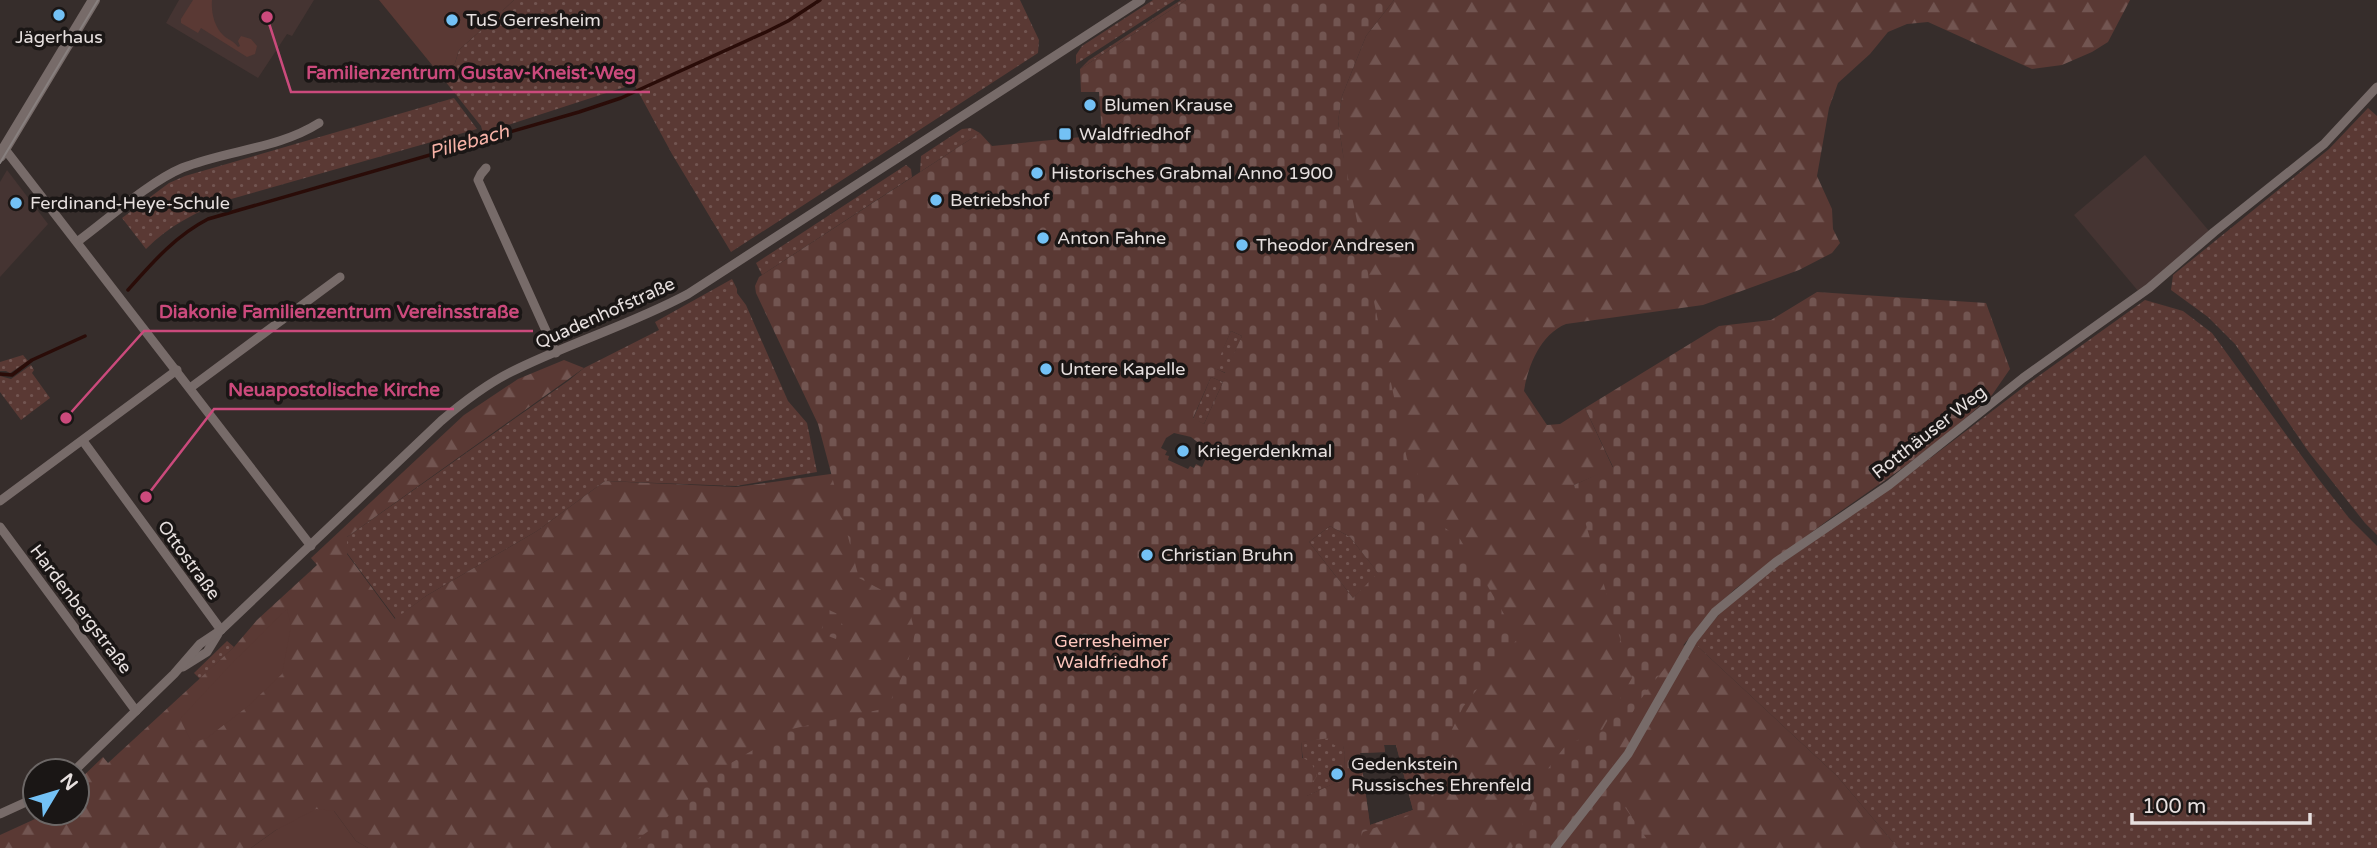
<svg xmlns="http://www.w3.org/2000/svg" width="2377" height="848" font-family="'Varela Round',sans-serif">
<defs>
<pattern id="grass-dots" width="8" height="8" patternUnits="userSpaceOnUse" patternTransform="scale(1.75)"><rect width="8" height="8" fill="#5a3934"/><path d="M2 2h.1M6 6h.1" fill="none" stroke="#725551" stroke-width="1.8" stroke-linecap="round"/></pattern>
<pattern id="forest-firs" width="22" height="20" patternUnits="userSpaceOnUse" patternTransform="scale(1.75)"><rect width="22" height="20" fill="#5a3934"/><path d="M5 1l3.5 6h-7zM16 11l3.5 6h-7z" fill="#725551"/></pattern>
<pattern id="cemetery-stones" width="16" height="16" patternUnits="userSpaceOnUse" patternTransform="scale(1.75)"><rect width="16" height="16" fill="#5a3934"/><path d="M2 7V4a2 2 0 0 1 4 0v3zM10 15v-3a2 2 0 0 1 4 0v3z" fill="#725551"/></pattern>
</defs>
<rect width="100%" height="100%" fill="#362d2b"/>
<!-- built -->
<g fill="#453432">
<path d="M179,0h135l-22,36 -5,-2 -29,44 -92,-55z"/>
<path d="M2145,155l64,76 -70,61 -65,-77z"/>
<path d="M7,170l41,54 -48,53v-95z"/>
</g>
<!-- grass -->
<g fill="url(#grass-dots)">
<path d="M514,0h506l19,40 -1,13 -307,199 -59,-98 -38,-70 -151,49 -2,-7 -40,-50 14,-13 4,-13z"/>
<path d="M1153,0h22l-99,64v-9l6,-9z"/>
<path d="M1181,0h5l-106,69 9,-9z"/>
<path d="M454,98l23,31 -253,72c-30,12 -55,25 -78,48l-24,-31 47,-35 16,-7z"/>
<path d="M2368,108l9,8v419l-12,-12 -57,-72 -73,-107 -27,-27 -37,-27 2,-15 156,-126z"/>
<path d="M971,128l9,5 -60,39 1,-16 41,-27z"/>
<path d="M906,165l5,4 1,8 -150,98 -6,-12z"/>
<path d="M732,279l5,10v4l9,12 42,96 19,22 10,49 -81,14 -131,-5 -68,50 -111,65 -30,23 -49,-66v-16l221,-156 16,-13 75,-38 -4,-8z"/>
<path d="M2145,300l38,11 29,22 105,144 32,41 28,28v302h-479l-61,-72 -143,-133 29,-33 24,-23 144,-99 138,-105z"/>
<path d="M1231,331l11,5 -16,37 -12,-5z"/>
<path d="M23,355l5,6 -18,12 -4,-2h-6v-9z"/>
<path d="M31,365l3,5 -2,3 18,25 -29,22 -21,-28v-16l11,3z"/>
<path d="M1211,377l12,5 -19,42 -11,-5z"/>
<path d="M1330,526l20,11 29,37 -26,24 -44,-56z"/>
<path d="M227,641l7,6 -34,32 -6,-6z"/>
<path d="M1330,737l13,8 2,9 -1,25 -37,17 -6,-54z"/>
</g>
<!-- forest -->
<path fill="url(#forest-firs)" fill-rule="evenodd" d="M1394,0h736l-22,42 -16,10 -30,13 -30,4 -104,-47 -21,2 -19,8 -18,22 -32,29 -9,25 -12,68 15,33 1,20 7,14 -8,10 -33,17 -96,35 -137,19c-25,10 -38,41 -42,67l23,34 13,-1 25,-16 28,60 -39,17 76,168 44,-10 143,133 61,72h-1530l-12,-7 -22,-30 -58,19 -25,18h-251v-13l35,-16 -4,-9 4,-2v5h42v-31l26,-25 5,6 126,-116 23,-27 60,-55 -6,-7 153,-143 54,-36 46,-19 20,8 -237,169v17l48,65 31,-23 111,-65 68,-50 131,6 405,-56 80,120 132,47 27,-25 -37,-419 -5,-33 4,-25 24,-60zM1330,738l4,7h9l2,9 -1,25 -37,17v-7l10,-13 -6,-14 -9,-4 -1,-16zM1384,745h12l17,65 -43,15 -10,-72 25,-1z"/>
<!-- cemetery -->
<g fill="url(#cemetery-stones)" fill-rule="evenodd">
<path d="M1186,0h208l-28,36 -24,60 -4,25 5,33 64,305 12,17 10,40 31,23 58,99 -55,69 -20,41 -12,60 -68,24 -8,16h-730l40,-29 66,-56 56,-33 100,-22 20,-42 8,-33 -7,-29 -49,-26 -41,-154 -62,-131 -1,-7 4,-9 221,-144 12,13 110,-11 -3,-43h-18l-1,-23zM1231,331l11,5 -17,37 -10,-5zM1211,377l12,5 -19,42 -11,-6zM1174,433l17,4 14,11 2,8 -5,11 -6,-3 -2,4 -4,-2 -2,3 -20,-9 1,-4 -4,-1 2,-4 -6,-3 5,-10zM1330,526l20,11 28,36 -25,25 -44,-56zM1330,738l4,7h9l2,9 -1,25 -37,17v-7l10,-13 -6,-14 -9,-4 -1,-16zM1384,745h12l17,65 -43,15 -10,-72 25,-1z"/>
<path d="M1817,292l169,11 24,66 -18,26 -40,35 -48,37 -73,51 -96,71 -28,27 -60,74 -35,54 1,46 40,58h-141l35,-78 19,-25 36,-15 30,-52 -58,-193 39,-18 -28,-59 134,-82 52,-6z"/>
<path d="M829,610l15,7 -8,22 -16,-6z"/>
</g>
<!-- park -->
<g fill="#5a3934">
<path d="M193,0h19c-1,12 2,26 11,35 5,5 10,5 15,12l2,-1 -2,-5 3,-5 10,3 6,7 -2,8 -8,3 -46,-29 -3,5 -17,-10v-4z"/>
<path d="M379,0h135l-55,50 -4,13 -14,13z"/>
<path d="M287,609l4,17 -9,48 -35,33 -40,31 -15,5 -12,-24 55,-59z"/>
<path d="M316,809l18,2 22,30 12,7h-117l25,-18z"/>
</g>
<g fill="none" stroke-linecap="round" stroke-linejoin="round">
<!-- stream -->
<g stroke="#2a0c08" stroke-width="3.5">
<path d="M128,290c24,-27 47,-54 80,-71l371,-107 42,-14 145,-66 22,-11 32,-21"/>
<path d="M0,374l12,1 20,-15 53,-24"/>
</g>
<!-- street -->
<g stroke="#776b69" stroke-width="9">
<path d="M4,148l307,398"/>
<path d="M486,168l-5,6 -3,6 78,173"/>
<path d="M77,242c30,-22 72,-60 105,-74 45,-18 96,-19 137,-45"/>
<path d="M190,388l150,-111"/>
<path d="M83,441l138,189"/>
<path d="M0,501l177,-131"/>
<path d="M0,527l136,184"/>
<path d="M183,667l24,-15 11,-18"/>
<path d="M74,771l100,-97 26,-30 21,-14 220,-209c21,-18 44,-36 70,-49 58,-29 119,-47 177,-78l453,-294"/>
<path d="M0,814l35,-16"/>
<path d="M1555,848l73,-94 65,-114 22,-28 61,-50 113,-77 134,-107 126,-90 65,-56 110,-88 53,-57"/>
</g>
<!-- secondary -->
<path stroke="#776b69" stroke-width="12" d="M0,156l94,-156"/>
<!-- tram -->
<path stroke="#88807f" stroke-width="2" d="M0,163l98,-163"/>
</g>
<!-- markers -->
<g fill="#73c1f5" stroke="#1a1615" stroke-width="2.5">
<circle cx="59" cy="15" r="7"/>
<circle cx="452" cy="20" r="7"/>
<circle cx="1090" cy="105" r="7"/>
<rect x="1058" y="127" width="14" height="14" rx="3.5"/>
<circle cx="1037" cy="173" r="7"/>
<circle cx="936" cy="200" r="7"/>
<circle cx="16" cy="203" r="7"/>
<circle cx="1043" cy="238" r="7"/>
<circle cx="1242" cy="245" r="7"/>
<circle cx="1046" cy="369" r="7"/>
<circle cx="1183" cy="451" r="7"/>
<circle cx="1147" cy="555" r="7"/>
<circle cx="1337" cy="774" r="7"/>
</g>
<g text-anchor="middle" dominant-baseline="central" stroke-width="7" stroke-linejoin="round" paint-order="stroke">
<!-- poi labels -->
<g font-size="18" fill="#e7e0df" stroke="#1a1615" text-anchor="start">
<text x="466" y="20">TuS Gerresheim</text>
<text x="59" y="37" text-anchor="middle">Jägerhaus</text>
<text x="1104" y="105">Blumen Krause</text>
<text x="1079" y="134">Waldfriedhof</text>
<text x="1051" y="173">Historisches Grabmal Anno 1900</text>
<text x="950" y="200">Betriebshof</text>
<text x="30" y="203">Ferdinand-Heye-Schule</text>
<text x="1057" y="238">Anton Fahne</text>
<text x="1256" y="245">Theodor Andresen</text>
<text x="1060" y="369">Untere Kapelle</text>
<text x="1197" y="451">Kriegerdenkmal</text>
<text x="1161" y="555">Christian Bruhn</text>
<text x="1351" y="764">Gedenkstein<tspan x="1351" dy="21">Russisches Ehrenfeld</tspan></text>
</g>
<!-- street labels -->
<g font-size="18" fill="#e7e0df" stroke="#1a1615">
<text transform="translate(605 313) rotate(-24)">Quadenhofstraße</text>
<text transform="translate(1929 432) rotate(-38)">Rotthäuser Weg</text>
<text transform="translate(189 560) rotate(54)">Ottostraße</text>
<text transform="translate(81 609) rotate(53)">Hardenbergstraße</text>
</g>
<!-- park labels -->
<g font-size="18" fill="#fdc6bd" stroke="#1a1615">
<text x="1112" y="641">Gerresheimer<tspan x="1112" dy="21">Waldfriedhof</tspan></text>
</g>
<!-- water labels -->
<g font-size="19" font-style="italic" fill="#f6b2a7" stroke="#1a1615">
<text transform="translate(469 142) rotate(-16)">Pillebach</text>
</g>
</g>
<!-- callouts -->
<path fill="none" stroke="#cb4a7c" stroke-width="2.5" d="M267 17L291 92H650M66 418L144 331H533M146 497L214 409H454"/>
<g fill="#cb4a7c" stroke="#1a1615" stroke-width="2.5">
<circle cx="267" cy="17" r="7"/>
<circle cx="66" cy="418" r="7"/>
<circle cx="146" cy="497" r="7"/>
</g>
<g font-size="19" text-anchor="middle" font-weight="bold" fill="#cb4a7c" stroke="#1a1615" stroke-width="7" stroke-linejoin="round" paint-order="stroke">
<text x="471" y="79">Familienzentrum Gustav-Kneist-Weg</text>
<text x="339" y="318">Diakonie Familienzentrum Vereinsstraße</text>
<text x="334" y="396">Neuapostolische Kirche</text>
</g>
<!-- north arrow -->
<g transform="translate(56 792) rotate(52)"><circle r="33" fill="#1a1615" stroke="#6c6766" stroke-width="2"/>
<path d="M0-5L12 26L0 18L-12 26Z" fill="#73c1f5"/>
<text y="-10" font-size="19" font-weight="bold" text-anchor="middle" fill="#e7e0df">N</text>
</g>
<!-- scale -->
<path d="M2132 813v10h178v-10" fill="none" stroke="#e7e0df" stroke-width="3.5"/>
<text x="2142" y="813" font-size="21" fill="#e7e0df" stroke="#1a1615" stroke-width="5" paint-order="stroke">100 m</text>
</svg>
